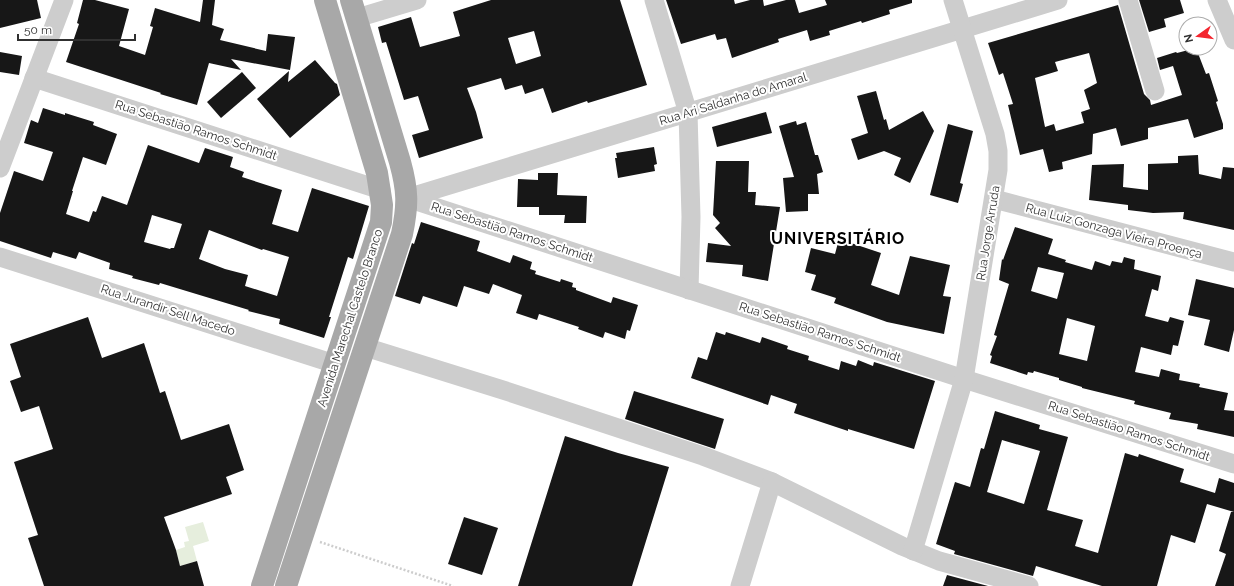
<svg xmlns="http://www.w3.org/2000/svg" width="1234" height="586" font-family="Raleway,sans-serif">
<rect width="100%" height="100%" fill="#fff"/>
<!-- green -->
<path fill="#e6eedd" d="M203,522l6,19 -16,5 4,15 -17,5 -4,-16 9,-3 -1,-5 5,-1 -4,-14z"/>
<!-- building -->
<g fill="#171717" fill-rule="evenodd">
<path d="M0,0h37l4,18 -41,10z"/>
<path d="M83,0h12l34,9 -10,37 26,9 8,-28 -3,-1 5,-18 45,14 3,-22h12l-3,25 12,4 -4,11 46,11 2,-17 27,3 -5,33 -59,-11 10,11 -32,-7 -12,42 -37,-11 1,-1 -95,-31 13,-38 -2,-1z"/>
<path d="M491,0h129l27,85 -59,18 -1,-2 -35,12 -9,-25 -18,6 -3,-9 -17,5 -4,-12 -34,10 9,24 7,26 -64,20 -7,-23 17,-5 -11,-34 -14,4 -18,-58 -4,1 -4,-16 33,-10 9,30 40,-11 -7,-24zM534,31l7,25 -25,8 -8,-26z"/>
<path d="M666,0h68l1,4 15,-4h13l1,6 22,-6h9l4,13 28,-8 -2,-5h87v3l-23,7 1,4 -28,9 -1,-2 -32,10 1,4 -20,6 -3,-11 -29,9 1,3 -47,16 -6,-20 -9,2 -2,-6 -34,10z"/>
<path d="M1139,0h41l4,13 -20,6 2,8 -17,5z"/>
<path d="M1118,5l26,89 6,6 1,5 31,-10 -9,-29 -13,4 -3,-12 19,-6 1,1 19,-5 10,26 3,-1 9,28 -2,1 7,22v5l-29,9 -6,-19 -40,9v11l-27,7 -5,-18 -23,6 -1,20 -30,8 1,7 -14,3 -6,-23 -23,6 -12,-50 5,-1 -10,-31 -4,2 -11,-32zM1089,53l8,30 -13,7 6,19 -9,3 3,11 -28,8 -2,-7 -9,3 -10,-49 23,-7 -3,-9z"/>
<path d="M0,52l22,4 -3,19 -19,-3z"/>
<path d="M315,60l20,23 2,1 3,11 -50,43 -33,-39 32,-28 -1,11z"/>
<path d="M242,72l14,16 -35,30 -14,-16z"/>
<path d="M876,91l8,29 2,-1 3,11 34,-19 11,20 -24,52 -16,-8 7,-17 -17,-7 -26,9 -7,-21 17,-6 -11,-37z"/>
<path d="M43,108l22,7v-2l29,9 -1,3 24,9 -11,31 -23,-8 -11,34h1l-7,23 23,8 4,-11 3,1 6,-16 25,9 21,-60 51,18 6,-15 28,9 -3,10 14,5 -2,5 40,13 -10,34 26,8 14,-44 57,18 -16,53 -5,-2 -19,60h2l-7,21 -45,-14 1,-5 -32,-8 1,-1 -89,-27 -1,2 -27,-7 1,-2 -24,-7 1,-6 -31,-11 -3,7 -23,-7 -2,6 -51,-17v-28l14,-42 29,10 10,-29 -29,-9 7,-23 7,3zM152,215l30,9 -8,24h-3l-1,1 -26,-7zM209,230l53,20 1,-1 26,8 -12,39 -32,-10 3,-11 -23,-6 -26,-10z"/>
<path d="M766,112l6,21 -55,14 -5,-20z"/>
<path d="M796,121l1,4 9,-3 9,33h3l5,17 -6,2 2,20h-11v17l-22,1 -3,-34 11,-1 -15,-51z"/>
<path d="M948,124l25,7 -13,52 3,1 -5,19 -28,-8z"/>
<path d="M654,147l3,17 -3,1 1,6 -37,7 -3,-20h2l-1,-5z"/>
<path d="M1198,155l1,19 22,5 2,-12 11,1v62l-51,-11 1,-7 -31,1 -25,-3v-5l-39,-5 3,-35 32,-1 -1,23 25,3v-26l30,-1v-7z"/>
<path d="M716,161h33l-1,31h8l-1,13 25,2 -12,74 -26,-5 1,-11 -37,-3 2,-19 23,3 -16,-18 5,-5 -7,-8z"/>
<path d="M538,173h20l-1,22 30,1 -1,27h-22l1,-8h-26v-8h-22l1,-28 20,1z"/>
<path d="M421,222l59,19 -3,10 33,12 3,-8 19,7 -2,7 6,2 -1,3 25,8 1,-3 12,4 -1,4 4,1v2l35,13 2,-6 25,8 -8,26 -3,-1 -2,9 -20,-7 -2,6 -25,-9 1,-2 -40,-13 -2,6 -21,-7 6,-18 -29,-11 -4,10 -25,-8 -7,21 -34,-11 -3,8 -25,-8 17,-53 2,1z"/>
<path d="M1015,227l38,12 -5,15 18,6 -1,2 27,8 3,-9 15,5 2,-5 10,2 2,-6 11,3 -1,9 27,7 -3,15 -6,-2 -7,27 23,6 2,-5 14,4 -6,25 -5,-1 -2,10 -30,-8 -6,25 24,5 2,-8 19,5 -1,6 21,4 -1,3 29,6 -4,17 10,1v26l-37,-8 1,-5 -29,-5 2,-6 -37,-9 1,-3 -53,-13v-1l-23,-7v-2l-25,-7 -1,2 -5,-1 -1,3 -37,-12 2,-7 -2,-1 7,-19 -3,-1 15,-51 -10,-4 3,-21 1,1zM1038,267l26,6 -7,26 -26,-8zM1067,318l28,8 -8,35 -28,-7z"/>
<path d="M839,239l42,14 -10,32 28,10 11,-39 40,9 -7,31 8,1 -7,37 -57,-12 -53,-19 2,-5 -25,-8 5,-15 -11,-3 6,-24 24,6z"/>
<path d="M1196,279l38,9v42l-5,22 -25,-7 6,-25 -22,-5z"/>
<path d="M88,317l14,41 42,-15 16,50 5,-2 16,49 48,-16 15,46 -18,7 6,17 -68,23 12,33 4,16 17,-5 7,25h-160l-16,-48 10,-3 -24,-73 39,-13 -14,-43 -18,6 -11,-31 11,-4 -11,-33z"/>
<path d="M716,332l9,3 1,-3 34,11 2,-6 26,9 -1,3 22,7 -1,4 31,10 2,-9 15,5 2,-6 15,6 1,-4 61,19 -21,68 -66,-20v2l-54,-18 3,-9 -26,-9 -3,10 -77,-27 7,-21 9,3z"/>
<path d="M634,391l90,28 -9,30 -90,-30z"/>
<path d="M995,411l45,14 -1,4 29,8 -21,73 36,10 -8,26 23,7 27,-100 13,4 1,-3 45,15 -4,13 35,11 4,-15 15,5v29l-27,-8 -12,39 -24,-8 -14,51h-55l-66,-20 -3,10 -79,-22 1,-3 -19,-7 19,-62 15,5 11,-39 3,1zM1002,440l38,11 -16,53 -37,-12z"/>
<path d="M565,436l53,17 51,14 -37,119h-114z"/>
<path d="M1231,512h3v74h-19l11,-32 -7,-3z"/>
<path d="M464,517l34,11 -16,47 -34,-11z"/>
<path d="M947,575l41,11h-45z"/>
</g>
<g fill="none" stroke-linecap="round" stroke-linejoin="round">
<!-- path -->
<path stroke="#cdcdcd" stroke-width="2.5" stroke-dasharray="2 2" stroke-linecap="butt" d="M320,542l133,44"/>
<!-- minor -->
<g stroke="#cdcdcd" stroke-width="19">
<path d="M654,0l34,113 3,104 -2,73"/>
<path d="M1128,0l27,91"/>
<path d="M1217,0l17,40"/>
<path d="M357,18l60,-18"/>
<path d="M34,78l347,112"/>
<path d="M0,168l64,-168"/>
<path d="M407,198l557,181 270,85"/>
<path d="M407,198l651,-198"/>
<path d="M994,199l240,63"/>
<path d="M0,257l335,107"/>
<path d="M365,347l144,45 194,64 69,26 -32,104"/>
<path d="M772,482l130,64 37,15 90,25"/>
<path d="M913,551l51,-172 34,-209v-19l-3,-17 -42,-134"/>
</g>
<!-- major -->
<g stroke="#a8a8a8" stroke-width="22">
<path d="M262,586l119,-364 1,-17 -5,-32 -52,-173"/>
<path d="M286,586l116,-352c6,-29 6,-43 -2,-72l-49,-162"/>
</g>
</g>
<g text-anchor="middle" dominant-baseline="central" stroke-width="4" stroke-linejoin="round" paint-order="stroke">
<!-- street labels -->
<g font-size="12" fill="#303030" stroke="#fff">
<text transform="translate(733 99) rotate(-17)">Rua Ari Saldanha do Amaral</text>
<text transform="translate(196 130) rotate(18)">Rua Sebastião Ramos Schmidt</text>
<text transform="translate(1114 231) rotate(15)">Rua Luiz Gonzaga Vieira Proença</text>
<text transform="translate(512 232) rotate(18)">Rua Sebastião Ramos Schmidt</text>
<text transform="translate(988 233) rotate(-81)">Rua Jorge Arruda</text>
<text transform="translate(168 310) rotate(18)">Rua Jurandir Sell Macedo</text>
<text transform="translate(350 318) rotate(-72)">Avenida Marechal Castelo Branco</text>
<text transform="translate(820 332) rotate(18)">Rua Sebastião Ramos Schmidt</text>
<text transform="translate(1129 431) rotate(18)">Rua Sebastião Ramos Schmidt</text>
</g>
<!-- district labels -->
<g font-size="16" font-weight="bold" letter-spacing="1" fill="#000" stroke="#fff">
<text x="838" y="238">UNIVERSITÁRIO</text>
</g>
</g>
<!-- north arrow -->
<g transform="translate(1198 36) rotate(256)"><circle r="19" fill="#ffffff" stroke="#acacac"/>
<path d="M0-3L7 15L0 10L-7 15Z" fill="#f4252e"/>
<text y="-6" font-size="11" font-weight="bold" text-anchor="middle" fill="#303030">N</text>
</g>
<!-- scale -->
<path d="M18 34v6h117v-6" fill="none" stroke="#303030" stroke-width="2"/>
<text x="24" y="34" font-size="12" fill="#303030" stroke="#ffffff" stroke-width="3" paint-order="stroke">50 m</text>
</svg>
